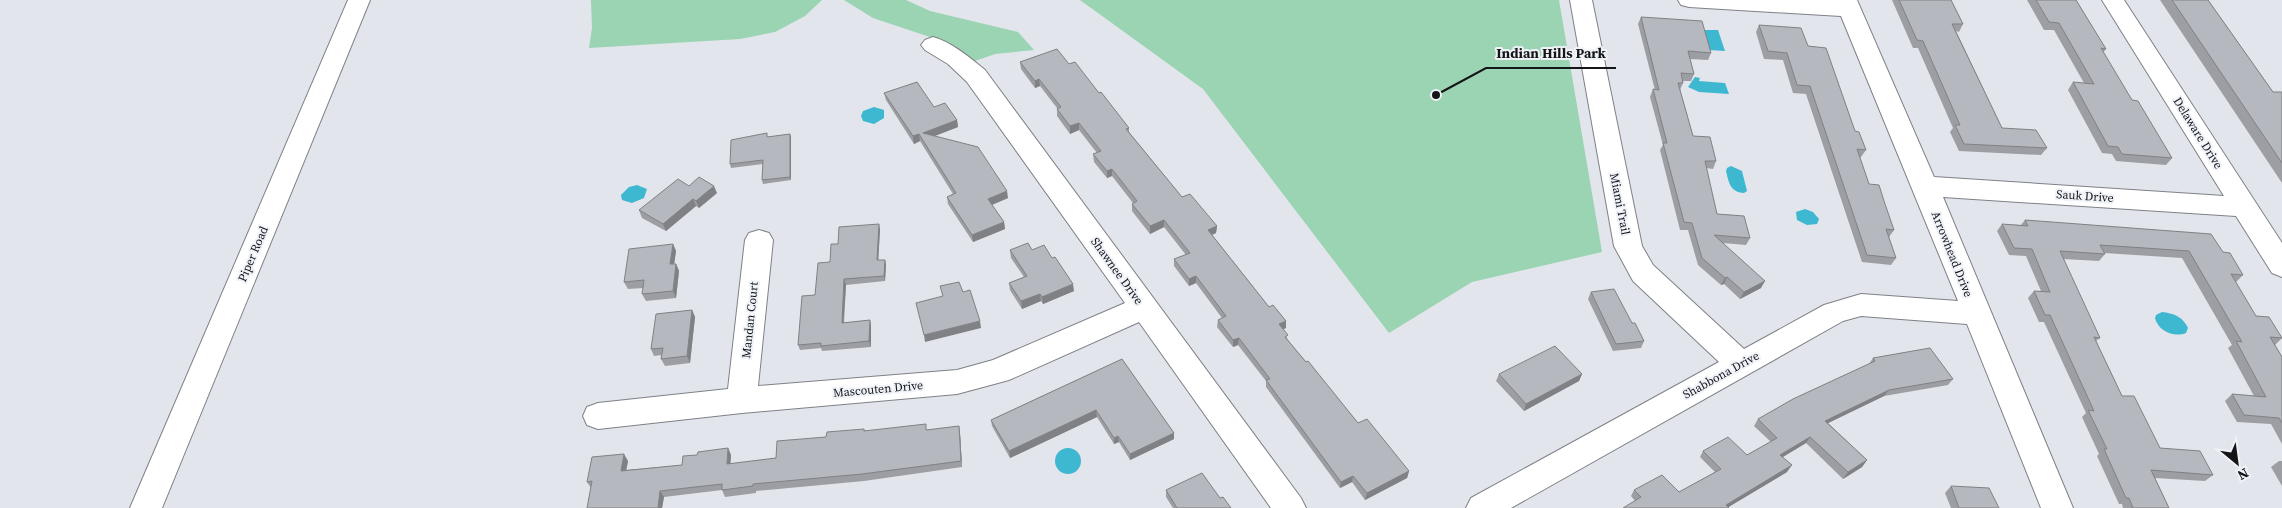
<svg xmlns="http://www.w3.org/2000/svg" width="2282" height="508" font-family="'Source Serif 4',serif">
<rect width="100%" height="100%" fill="#e2e5eb"/>
<!-- green -->
<g fill="#9ad4b2">
<path d="M591,0h231l-17,16 -30,16 -35,7 -151,9 3,-20z"/>
<path d="M844,0h62l24,11 88,21 16,18 -39,4 -20,7 -36,-21 -66,-22z"/>
<path d="M1080,0h479l43,252 -130,30 -83,51 -186,-244z"/>
</g>
<!-- water -->
<g fill="#3eb7d1">
<path d="M1702,30h16l7,21 -16,-1z"/>
<path d="M1695,77l5,1 -1,3 26,2 4,11 -30,-2 -11,-5z"/>
<path d="M874,107l10,3v8l-10,6 -11,-3 -2,-5 2,-5z"/>
<path d="M1731,166l11,5 5,20 -3,2c-14,-1 -15,-10 -18,-22l1,-3z"/>
<path d="M637,185l10,4 -3,9 -12,5 -10,-3 -1,-5 8,-8z"/>
<path d="M1805,209l8,3 6,7 -2,5 -10,1 -10,-5 -1,-8z"/>
<path d="M2162,312c11,1 21,5 26,16l-2,5c-12,5 -28,-2 -31,-15l1,-3z"/>
<circle cx="1068" cy="461" r="13"/>
</g>
<g fill="none" stroke-linecap="round" stroke-linejoin="round">
<defs>
<g id="minor">
<path d="M348,0h22l-208,508h-32z"/>
<path d="M1570,0h22l50,246 11,19 91,84 80,-44 37,-11 97,7 -117,-285 -152,-9 -8,-2 -3,-5h179l77,177 290,19 -122,-196h22l158,243v34l-10,-4 -36,-57 -293,-19 130,311h-32l-74,-184 -106,-8 -18,5 -332,187h-45l5,-10 248,-136 -86,-81 -19,-35z"/>
<path d="M933,37c20,6 36,20 52,33l316,428 5,10h-35l-132,-186 -130,58 -52,14 -215,19 -144,16 -11,-4 -4,-9 4,-9 11,-4 130,-14 17,-149 4,-7 10,-3 10,3 4,7 -15,146 199,-16 36,-10 132,-57 -158,-221 -19,-18 -23,-14 -4,-5 4,-5z"/>
</g>
</defs>
<!-- minor casing -->
<use href="#minor" stroke="#7e8187" stroke-width="2"/>
<!-- minor -->
<use href="#minor" fill="#fff" fill-rule="evenodd"/>
</g>
<!-- wall -->
<g fill="#9c9ea3">
<path d="M1892,0h59l12,24 -4,8 -3,-1 46,97 45,20 -6,7 -82,-4 -9,-19 3,-4 -35,-80h-5z"/>
<path d="M2027,0h49l30,49 -3,4 29,47 40,58 -6,7 -50,-4 -4,-7 -10,-1 -34,-63 5,-8 11,1 -30,-53h-10z"/>
<path d="M2160,0h48l65,92h9v91z"/>
<path d="M1641,17l70,36 -3,7 -18,-1 4,15 -3,7h-8v2l-3,7 13,46 23,25 -3,8 -7,-1 11,46 33,24 -4,7 -23,-2 38,45 -21,11 -16,-15 -3,1 -23,-20 -10,-35h-8l-20,-80 3,-5 -13,-48 3,-8 2,1 -17,-66z"/>
<path d="M1759,25l49,21 47,85 11,19 -5,7h-1l9,27 25,46 -5,7 7,21 -5,7 -29,-3 -56,-168 -13,-1 -10,-33 -19,-1 -8,-27z"/>
<path d="M1020,62l49,2 30,29 30,35v4l53,65 35,29 -1,7 -4,2 74,93 -3,1 5,11 18,22 52,61 51,48 -2,7 -42,22 -13,-18 -12,6 -74,-101v-6l-28,-36 -5,2 -16,-20 1,-7 4,-2 -26,-35 -7,3 -15,-20v-7l12,-4 -22,-28 -14,7 -18,-23v-7l1,-1 -21,-27 -5,2 -13,-16 -1,-8 4,-1 -18,-23 -9,4 -13,-18v-8l-17,-22 -5,2 -14,-19z"/>
<path d="M884,93l50,14 23,13 1,7 -23,9 73,62 -16,7 12,17 1,7 -32,13 -25,-38 -1,-7 6,-3 -33,-53 -6,3 -28,-44z"/>
<path d="M790,134l1,4v42l-28,4 -1,-4 1,-16 -32,4 -1,-4 38,-27z"/>
<path d="M689,186l28,7 -18,15 -3,-2 -30,25 -24,-13 -3,-8z"/>
<path d="M2025,220l198,32 20,23 -7,7h-1l21,34 26,22 -7,7 7,12v87l-11,-20 -34,-2 -12,-21 7,-7 22,2 -26,-48 4,-3 -50,-87 -78,-5 1,1 -6,7 -36,-2 37,79 -4,3 26,55 38,52 53,27 -8,6 -50,-3 14,30h-46l-1,-4h-3l-22,-48 2,-2 -17,-37 4,-4 -42,-91h-5l-11,-24 6,-7h7l-15,-35 -17,-1 -12,-24 5,-7 19,1z"/>
<path d="M880,229l-2,31h7l1,5 -1,16 -39,4 -2,38 26,-3 1,6v21l-49,4 -1,-3 -21,2 -2,-5 17,-50 23,-51z"/>
<path d="M673,244l3,7 -2,13h2l3,7 -3,27 -30,3 -4,-7 1,-6 -15,1 -4,-7z"/>
<path d="M1010,250h22l42,41 -31,13 -2,-3 -19,8 -12,-19 -1,-7 15,-6 -13,-19z"/>
<path d="M1591,292l41,31 12,18 -3,7 -28,3 -25,-52z"/>
<path d="M692,310l3,7 -5,46 -25,3 -4,-7 1,-4 -8,1 -3,-7z"/>
<path d="M1873,358l80,21 -5,6 -64,11 -56,27 39,37 -5,7 -19,12 -37,-36 -23,14 4,15 -59,35 -93,-6 -4,-5 3,-6 45,2 36,-20 -15,-15 3,-6 44,4 24,-13 -17,-16 4,-7 111,-55z"/>
<path d="M1122,359l52,74v6l-44,21 -11,-18 -5,2 -17,-27 -87,41 -18,-32 -1,-6z"/>
<path d="M1499,374h83l-3,7 -55,30 -28,-30z"/>
<path d="M959,426l1,7 2,34 -98,14 -108,10v2l-31,4 -3,-7 -58,7 -2,11h-75l4,-20 -4,-6 41,-21 -2,9 56,-5 15,-10 31,-7 3,7 -1,9 46,-6 50,-21 38,-8 1,2 62,-1z"/>
<path d="M2279,461h3v25l-11,-19z"/>
<path d="M1951,486l48,22h-48l-6,-15z"/>
<path d="M1166,490l54,8 11,10h-58l-7,-11z"/>
</g>
<!-- shaded-wall -->
<g fill="#7f8185">
<path d="M1039,79l1,7 -5,2v-7z"/>
<path d="M957,120l1,7 -34,13 -1,-7z"/>
<path d="M1079,123v7l-9,4v-8z"/>
<path d="M790,134l1,4v42l-1,-3z"/>
<path d="M919,134l1,7 -6,3 -1,-8z"/>
<path d="M1112,169v7l-5,2v-7z"/>
<path d="M714,186l3,7 -18,15 -3,-7z"/>
<path d="M1007,191l1,7 -19,8 -1,-7z"/>
<path d="M693,199l3,7 -30,25 -3,-7z"/>
<path d="M1164,220v7l-14,7v-8z"/>
<path d="M1004,222l1,7 -32,13 -1,-7z"/>
<path d="M879,224l1,5 -2,37 -1,-6z"/>
<path d="M1217,226l-1,7 -9,4 1,-7z"/>
<path d="M673,244l3,7 -3,21 -3,-8z"/>
<path d="M885,260l1,5 -1,16 -1,-5z"/>
<path d="M676,264l3,7 -3,27 -3,-7z"/>
<path d="M1196,276v7l-7,3v-7z"/>
<path d="M1727,277l-3,7 -3,1 4,-7z"/>
<path d="M844,279l2,6 -3,43 -1,-5z"/>
<path d="M1765,281l-4,7 -21,11 4,-7z"/>
<path d="M1073,284l1,7 -31,13 -1,-7z"/>
<path d="M1040,294l1,7 -19,8 -1,-8z"/>
<path d="M692,310l3,7 -5,46 -3,-7z"/>
<path d="M870,320l1,6v21l-2,-6z"/>
<path d="M980,321l1,7 -56,14 -1,-7z"/>
<path d="M1286,321v7l-7,3v-7z"/>
<path d="M1239,338l-1,7 -5,2v-7z"/>
<path d="M1582,374l-3,7 -55,30 2,-7z"/>
<path d="M1889,390l-5,6 -64,31 5,-6z"/>
<path d="M1096,410l1,7 -87,41 -1,-7z"/>
<path d="M959,426l1,7 2,34 -1,-6z"/>
<path d="M1174,433v6l-44,21v-6z"/>
<path d="M1118,436l1,6 -5,2v-6z"/>
<path d="M1810,437l-4,6 -30,18 4,-6z"/>
<path d="M728,448l3,7 -1,16 -3,-7z"/>
<path d="M624,454l4,7 -3,16 -4,-6z"/>
<path d="M1867,460l-5,7 -19,12 5,-7z"/>
<path d="M1792,465l-5,7 -60,36 -1,-3z"/>
<path d="M1409,471l-2,7 -42,22 2,-7z"/>
<path d="M1353,476l-1,6 -12,6 1,-6z"/>
<path d="M660,491l4,6 -2,11h-4z"/>
</g>
<!-- building -->
<g fill="#b5b8be" stroke="#7f8185">
<path d="M1899,0h52l12,24h-11l50,104 34,2 11,18 -83,-4 -9,-19h5l-37,-84 -6,-1z"/>
<path d="M2036,0h40l30,49 -5,-1 31,52 6,1 34,57 -50,-4 -4,-7 -10,-1 -35,-64 21,2 -35,-61 -10,-1z"/>
<path d="M2172,0h36l65,92h9v71z"/>
<path d="M1641,17l61,4 9,32 -23,-2 6,23 -13,-1 2,10h-5l15,53 17,1 6,24h-11l12,53 27,2 6,22 -36,-3 51,46 -21,11 -17,-15 -2,1 -23,-20 -10,-35 -8,-1 -21,-79h4l-14,-54 6,1z"/>
<path d="M1759,25l42,3 7,18 18,2 29,83 4,1 7,18 -9,-1 12,35 10,1 5,16 10,29 -8,-1 10,29 -29,-3 -57,-169 -13,-1 -10,-32 -19,-2z"/>
<path d="M1057,49l12,15 6,-2 24,31 2,-1 28,36 -3,1 56,68 8,-3 27,32 -9,4 61,77 4,-2 13,16 -7,3 9,11 -3,2 21,25 2,-1 50,62 9,-4 42,52 -42,22 -14,-17 -12,6 -75,-102 4,-1 -31,-41 -6,2 -15,-20 8,-4 -30,-40 -7,3 -15,-20 16,-6 -26,-33 -14,6 -18,-22 5,-3 -25,-32 -5,2 -14,-17 8,-3 -22,-28 -9,3 -13,-17 4,-2 -22,-28 -4,2 -15,-19z"/>
<path d="M917,82l17,25 11,-4 12,17 -34,13 55,14 29,44 -19,8 16,23 -32,13 -25,-38 9,-4 -37,-59 -6,2 -29,-43z"/>
<path d="M767,133v4l23,-3v43l-28,3 1,-20 -33,4 1,-24z"/>
<path d="M699,177l15,9 -18,15 -3,-2 -30,25 -24,-14 39,-31 11,7z"/>
<path d="M2025,220l186,14 12,18 7,1 13,22 -12,-1 25,42 13,1 13,21 -12,-1 12,20v66l-3,-5 -35,-3 -12,-21 34,3 -30,-56 6,1 -53,-91 -89,-6 5,9 -45,-3 40,87 -6,-1 28,59h12l26,52 40,3 13,24 -62,-5 18,38h-36l-4,-10h-3l-22,-49h3l-19,-39 6,1 -44,-96h-5l-11,-24 16,1 -18,-43 -18,-1 -12,-24 26,2z"/>
<path d="M879,224l-2,36h8l-1,16 -40,3 -2,44 28,-3 -1,21 -48,5v-3l-23,2 4,-49 13,-1 3,-32 12,-1 1,-18h7l1,-17z"/>
<path d="M1028,243l4,7 12,-5 8,13 3,-1 18,27 -31,13 -2,-3 -19,7 -12,-18 18,-7 -17,-26z"/>
<path d="M673,244l-3,20h6l-3,27 -31,3 2,-14 -20,2 5,-33z"/>
<path d="M959,282l4,10 7,-2 10,31 -56,14 -8,-32 27,-7 -3,-10z"/>
<path d="M1614,289l18,34h3l9,18 -28,3 -25,-52z"/>
<path d="M692,310l-5,46 -26,3 2,-11 -12,1 5,-35z"/>
<path d="M1555,346l27,28 -56,30 -27,-30z"/>
<path d="M1930,348l23,31 -64,11 -64,31 42,39 -19,12 -38,-35 -30,18 12,10 -66,40 3,3h-106l18,-11 -7,-7 28,-15 17,17 42,-23 -18,-18 25,-14 19,18 30,-17 -19,-19 35,-20 82,-38 -2,-3z"/>
<path d="M1122,359l52,74 -44,21 -12,-18 -4,2 -18,-28 -87,41 -18,-31z"/>
<path d="M926,424v6l33,-4 2,35 -99,13 -109,10v2l-31,4v-6l-62,7 -2,17h-71l5,-27 -5,1 5,-25 32,-3 -3,17 61,-6 1,-9 14,-1 1,-3 30,-4 -1,16 49,-6 1,-17 49,-4 1,-5 37,-3v2z"/>
<path d="M1202,473l18,25 3,-1 8,11h-54l-11,-18z"/>
<path d="M1951,486l38,2 10,20h-40z"/>
</g>
<g text-anchor="middle" dominant-baseline="central" stroke-width="4" stroke-linejoin="round" paint-order="stroke">
<!-- street labels -->
<g font-size="12" fill="#141517" stroke="#eff2f8">
<text transform="translate(2198 133) rotate(58)">Delaware Drive</text>
<text transform="translate(2085 196) rotate(4)">Sauk Drive</text>
<text transform="translate(1620 204) rotate(79)">Miami Trail</text>
<text transform="translate(253 254) rotate(-67)">Piper Road</text>
<text transform="translate(1952 254) rotate(68)">Arrowhead Drive</text>
<text transform="translate(1117 271) rotate(54)">Shawnee Drive</text>
<text transform="translate(750 320) rotate(-84)">Mandan Court</text>
<text transform="translate(1721 375) rotate(-29)">Shabbona Drive</text>
<text transform="translate(878 389) rotate(-5)">Mascouten Drive</text>
</g>
</g>
<!-- callouts -->
<path fill="none" stroke="#141517" stroke-width="2" d="M1436 95L1486 68H1616"/>
<circle fill="#141517" stroke="#eff2f8" stroke-width="2" cx="1436" cy="95" r="5"/>
<g font-size="14" text-anchor="middle" font-weight="bold" fill="#141517" stroke="#eff2f8" stroke-width="4" stroke-linejoin="round" paint-order="stroke">
<text x="1551" y="58">Indian Hills Park</text>
</g>
<!-- north arrow -->
<g transform="translate(2237 463) rotate(151)" stroke="#eff2f8" stroke-width="4" paint-order="stroke">
<path d="M0-4L9 19L0 12L-9 19Z" fill="#141517"/>
<text y="-8" font-size="14" font-weight="bold" text-anchor="middle" fill="#141517">N</text>
</g>
</svg>
